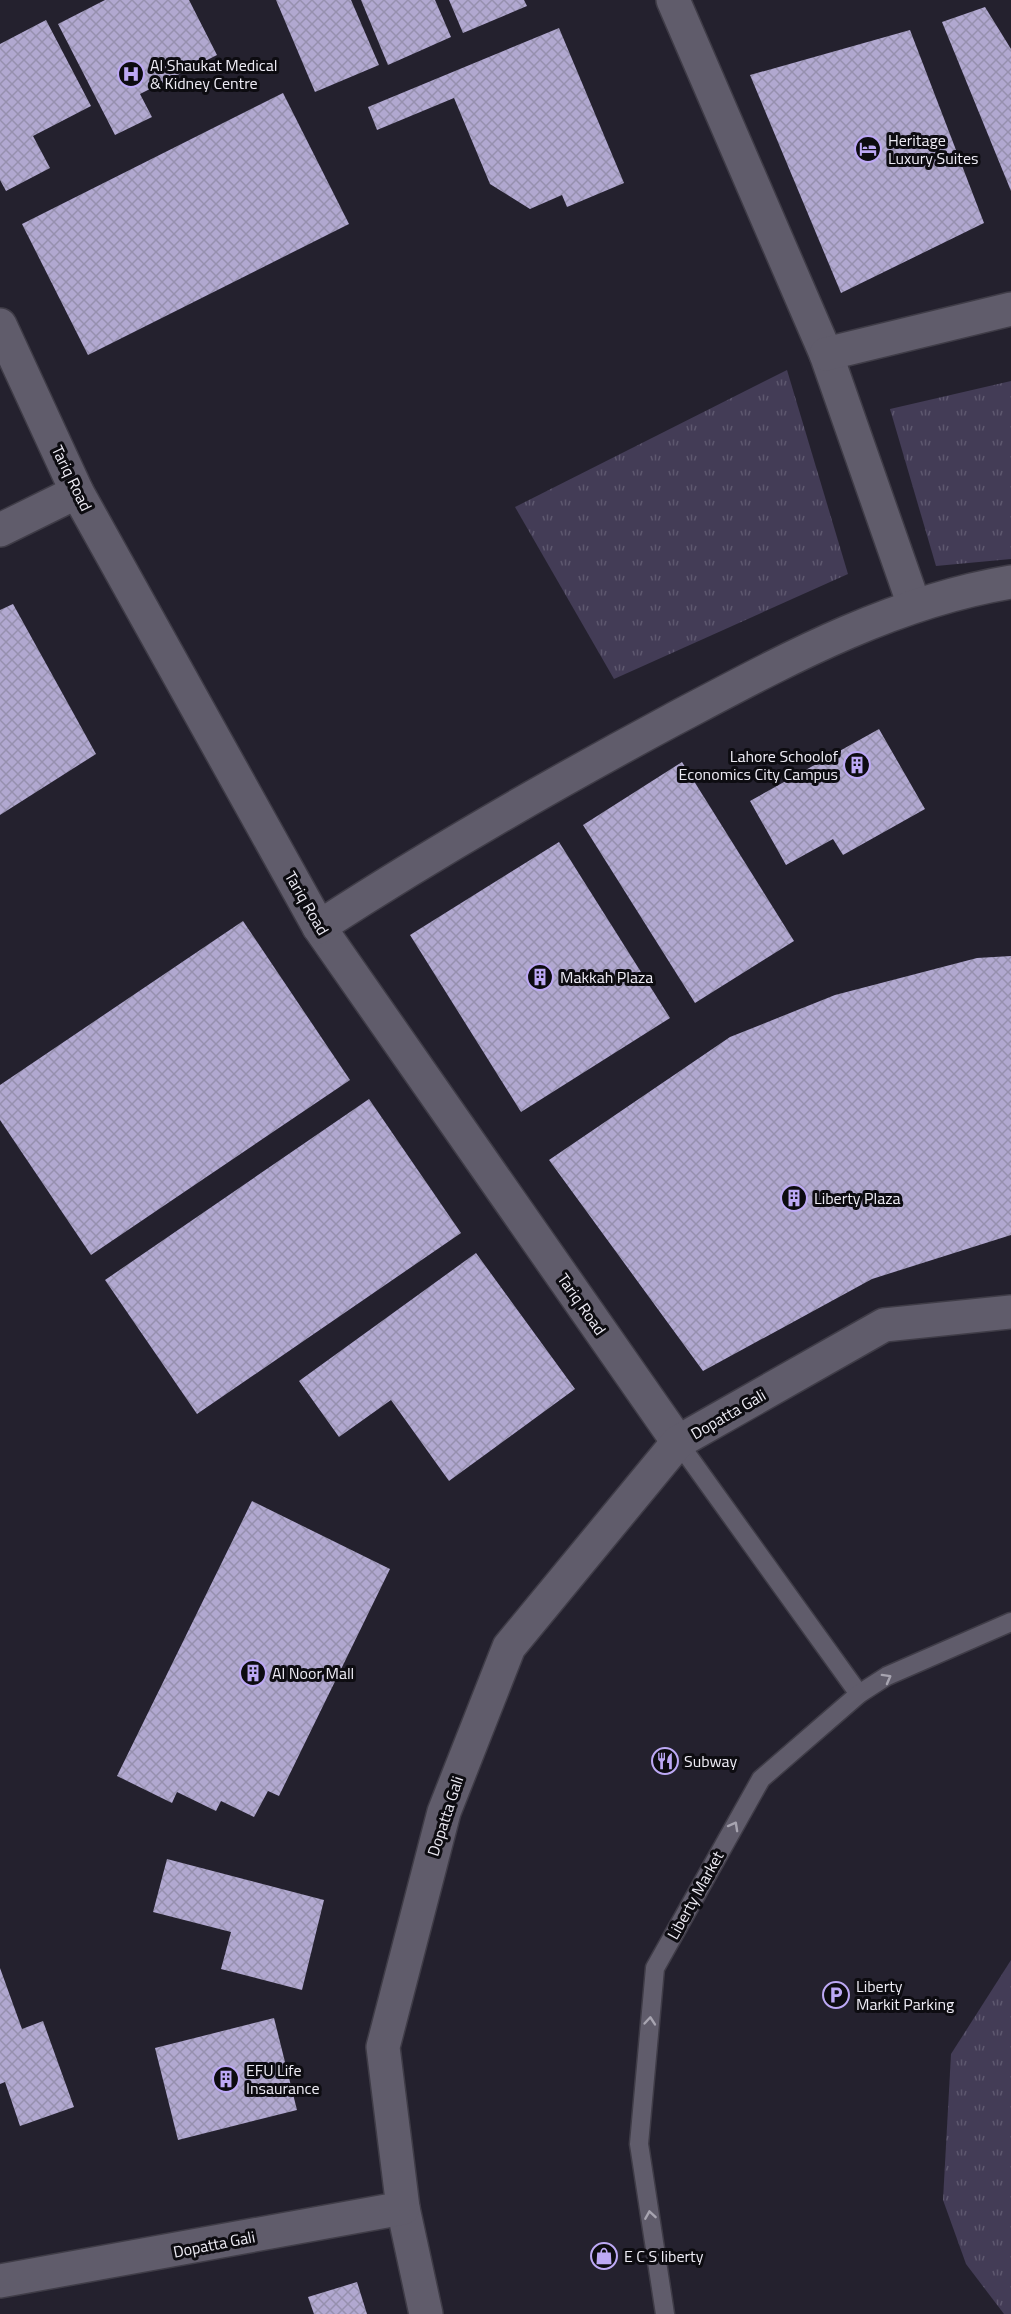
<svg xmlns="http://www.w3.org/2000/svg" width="1011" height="2314" font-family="'Titillium Web',sans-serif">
<defs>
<pattern id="park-tufts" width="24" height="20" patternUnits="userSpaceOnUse" patternTransform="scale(1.5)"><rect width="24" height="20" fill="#433c56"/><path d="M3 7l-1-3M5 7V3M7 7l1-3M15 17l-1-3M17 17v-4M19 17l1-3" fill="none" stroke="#5e586f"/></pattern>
<pattern id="building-cross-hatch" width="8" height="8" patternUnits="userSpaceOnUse" patternTransform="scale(1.5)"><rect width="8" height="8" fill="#b1a8d0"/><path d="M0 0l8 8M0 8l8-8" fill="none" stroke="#9690ae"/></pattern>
</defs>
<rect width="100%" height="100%" fill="#24212e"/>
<!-- park -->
<g fill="url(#park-tufts)">
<path d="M787,370l61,204 -234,105 -99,-172z"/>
<path d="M1011,381v178l-75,7 -46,-157z"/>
<path d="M1011,1960v354h-7l-38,-50 -23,-64 8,-146z"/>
</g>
<!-- building -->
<g fill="url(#building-cross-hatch)">
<path d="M105,0h84l28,55 -77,39 12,23 -37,18 -57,-111z"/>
<path d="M276,0h75l28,65 -64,27z"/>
<path d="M361,0h74l16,37 -63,28z"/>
<path d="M449,0h75l3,6 -64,27z"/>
<path d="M985,7l26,42v142l-69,-169z"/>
<path d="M46,20l45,86 -58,30 17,32 -44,23 -6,-11v-136z"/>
<path d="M559,28l65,155 -57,24 -5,-12 -32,14 -40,-25 -36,-86 -77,32 -9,-23z"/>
<path d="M910,30l74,193 -143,70 -91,-218z"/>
<path d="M283,93l66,131 -261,131 -66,-131z"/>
<path d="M13,604l83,150 -96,61v-205z"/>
<path d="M879,729l46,80 -82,46 -10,-16 -47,26 -36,-64z"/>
<path d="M682,762l112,179 -99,62 -112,-178z"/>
<path d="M559,842l111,176 -149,94 -111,-177z"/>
<path d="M243,921l107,159 -259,175 -91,-135v-35z"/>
<path d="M1011,956v279l-139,44 -169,92 -154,-211 181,-123 105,-42 142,-37z"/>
<path d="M369,1099l92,134 -264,181 -92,-134z"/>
<path d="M476,1253l99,136 -126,92 -58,-81 -52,37 -40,-56z"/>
<path d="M252,1501l138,68 -111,227 -11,-5 -14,26 -33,-16 -5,10 -39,-19 -5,11 -55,-27z"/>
<path d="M167,1859l157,41 -22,90 -81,-21 10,-37 -78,-20z"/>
<path d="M0,1968l22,61 21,-8 31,86 -54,19 -15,-44 -5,2z"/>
<path d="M274,2018l23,92 -119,30 -23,-92z"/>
<path d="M357,2282l10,32h-53l-6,-17z"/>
</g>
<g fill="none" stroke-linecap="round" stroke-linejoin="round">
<defs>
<g id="lane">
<path d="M678,1442l181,252"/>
<path d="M665,2314l-26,-170 16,-176 106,-189 98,-85 28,-18 124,-54"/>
</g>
<g id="street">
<path d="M673,0l153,354 88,251"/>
<path d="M0,325l77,167 242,435 359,515"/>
<path d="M826,354l185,-45"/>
<path d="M0,530l77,-38"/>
<path d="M319,927c114,-74 232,-142 353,-207 108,-57 217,-118 339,-138"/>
<path d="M403,2208l23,106"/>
<path d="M0,2281l403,-73 -20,-161 61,-235 65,-165 169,-205 206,-117 127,-13"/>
</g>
</defs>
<!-- lane casing -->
<use href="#lane" stroke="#3f3c47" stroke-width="21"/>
<!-- street casing -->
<use href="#street" stroke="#3f3c47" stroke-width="36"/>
<!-- lane -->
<use href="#lane" stroke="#605c6b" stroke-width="18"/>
<!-- street -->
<use href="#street" stroke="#605c6b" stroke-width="33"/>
</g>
<!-- one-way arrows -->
<defs><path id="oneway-chevron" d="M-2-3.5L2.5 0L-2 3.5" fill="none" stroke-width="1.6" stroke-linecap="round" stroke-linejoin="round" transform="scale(1.5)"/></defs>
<g stroke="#a7a4b0">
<use href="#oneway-chevron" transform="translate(887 1678) rotate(-29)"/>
<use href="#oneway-chevron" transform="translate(734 1826) rotate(-61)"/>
<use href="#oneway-chevron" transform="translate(650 2021) rotate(-85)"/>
<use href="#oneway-chevron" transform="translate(650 2215) rotate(-99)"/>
</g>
<!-- icons -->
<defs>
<symbol id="hospital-ring" viewBox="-11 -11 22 22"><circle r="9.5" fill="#0d0c11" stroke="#bda9f5" stroke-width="1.5"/><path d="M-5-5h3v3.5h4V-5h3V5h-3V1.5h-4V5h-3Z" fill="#bda9f5"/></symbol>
<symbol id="hotel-ring" viewBox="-11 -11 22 22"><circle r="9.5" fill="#0d0c11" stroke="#bda9f5" stroke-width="1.5"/><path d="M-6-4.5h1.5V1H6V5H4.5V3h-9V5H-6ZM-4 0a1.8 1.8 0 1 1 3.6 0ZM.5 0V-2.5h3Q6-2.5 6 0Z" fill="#bda9f5"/></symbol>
<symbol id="building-ring" viewBox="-11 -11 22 22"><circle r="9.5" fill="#0d0c11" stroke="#bda9f5" stroke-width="1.5"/><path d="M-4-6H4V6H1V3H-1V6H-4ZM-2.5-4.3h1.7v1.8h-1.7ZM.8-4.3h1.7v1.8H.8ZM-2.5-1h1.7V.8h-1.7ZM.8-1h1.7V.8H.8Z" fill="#bda9f5"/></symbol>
<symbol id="restaurant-ring" viewBox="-11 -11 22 22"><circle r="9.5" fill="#0d0c11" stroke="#bda9f5" stroke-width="1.5"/><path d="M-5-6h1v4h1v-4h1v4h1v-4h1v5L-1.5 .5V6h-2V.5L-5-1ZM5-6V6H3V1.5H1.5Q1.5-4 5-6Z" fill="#bda9f5"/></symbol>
<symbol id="parking-ring" viewBox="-11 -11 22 22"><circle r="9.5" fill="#0d0c11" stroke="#bda9f5" stroke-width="1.5"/><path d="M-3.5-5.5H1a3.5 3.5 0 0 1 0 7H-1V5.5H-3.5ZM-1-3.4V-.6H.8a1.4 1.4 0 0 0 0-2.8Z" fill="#bda9f5"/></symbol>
<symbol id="shop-ring" viewBox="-11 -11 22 22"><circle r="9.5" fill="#0d0c11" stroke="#bda9f5" stroke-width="1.5"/><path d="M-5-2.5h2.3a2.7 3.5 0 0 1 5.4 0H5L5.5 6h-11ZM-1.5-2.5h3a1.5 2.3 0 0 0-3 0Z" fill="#bda9f5"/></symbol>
</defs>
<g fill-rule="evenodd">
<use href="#hospital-ring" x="116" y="59" width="30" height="30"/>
<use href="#hotel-ring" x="853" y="134" width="30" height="30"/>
<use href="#building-ring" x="842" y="750" width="30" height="30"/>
<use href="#building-ring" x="525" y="962" width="30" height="30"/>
<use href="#building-ring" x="779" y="1183" width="30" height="30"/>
<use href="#building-ring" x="238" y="1658" width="30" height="30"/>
<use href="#restaurant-ring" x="650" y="1746" width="30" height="30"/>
<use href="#parking-ring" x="821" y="1980" width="30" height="30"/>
<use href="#building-ring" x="211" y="2064" width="30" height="30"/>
<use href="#shop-ring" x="589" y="2241" width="30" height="30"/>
</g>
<g text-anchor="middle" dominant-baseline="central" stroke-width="6" stroke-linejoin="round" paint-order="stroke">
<!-- poi labels -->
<g font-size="16" fill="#eeecf5" stroke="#0d0c11" text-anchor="start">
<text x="150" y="65">Al Shaukat Medical<tspan x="150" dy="18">&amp; Kidney Centre</tspan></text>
<text x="888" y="140">Heritage<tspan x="888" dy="18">Luxury Suites</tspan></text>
<text x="838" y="756" text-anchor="end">Lahore Schoolof<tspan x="838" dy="18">Economics City Campus</tspan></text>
<text x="560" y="977">Makkah Plaza</text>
<text x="814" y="1198">Liberty Plaza</text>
<text x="272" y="1673">Al Noor Mall</text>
<text x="684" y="1761">Subway</text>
<text x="856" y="1986">Liberty<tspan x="856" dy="18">Markit Parking</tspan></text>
<text x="246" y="2070">EFU Life<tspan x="246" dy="18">Insaurance</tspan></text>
<text x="624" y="2256">E C S liberty</text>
</g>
<!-- street labels -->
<g font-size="16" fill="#eeecf5" stroke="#0d0c11">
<text transform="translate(72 478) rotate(64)">Tariq Road</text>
<text transform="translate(307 903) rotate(60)">Tariq Road</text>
<text transform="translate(582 1304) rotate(55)">Tariq Road</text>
<text transform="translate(728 1414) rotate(-30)">Dopatta Gali</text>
<text transform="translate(445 1816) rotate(-72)">Dopatta Gali</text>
<text transform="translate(695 1895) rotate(-61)">Liberty Market</text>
<text transform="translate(214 2244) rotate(-11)">Dopatta Gali</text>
</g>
</g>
</svg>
